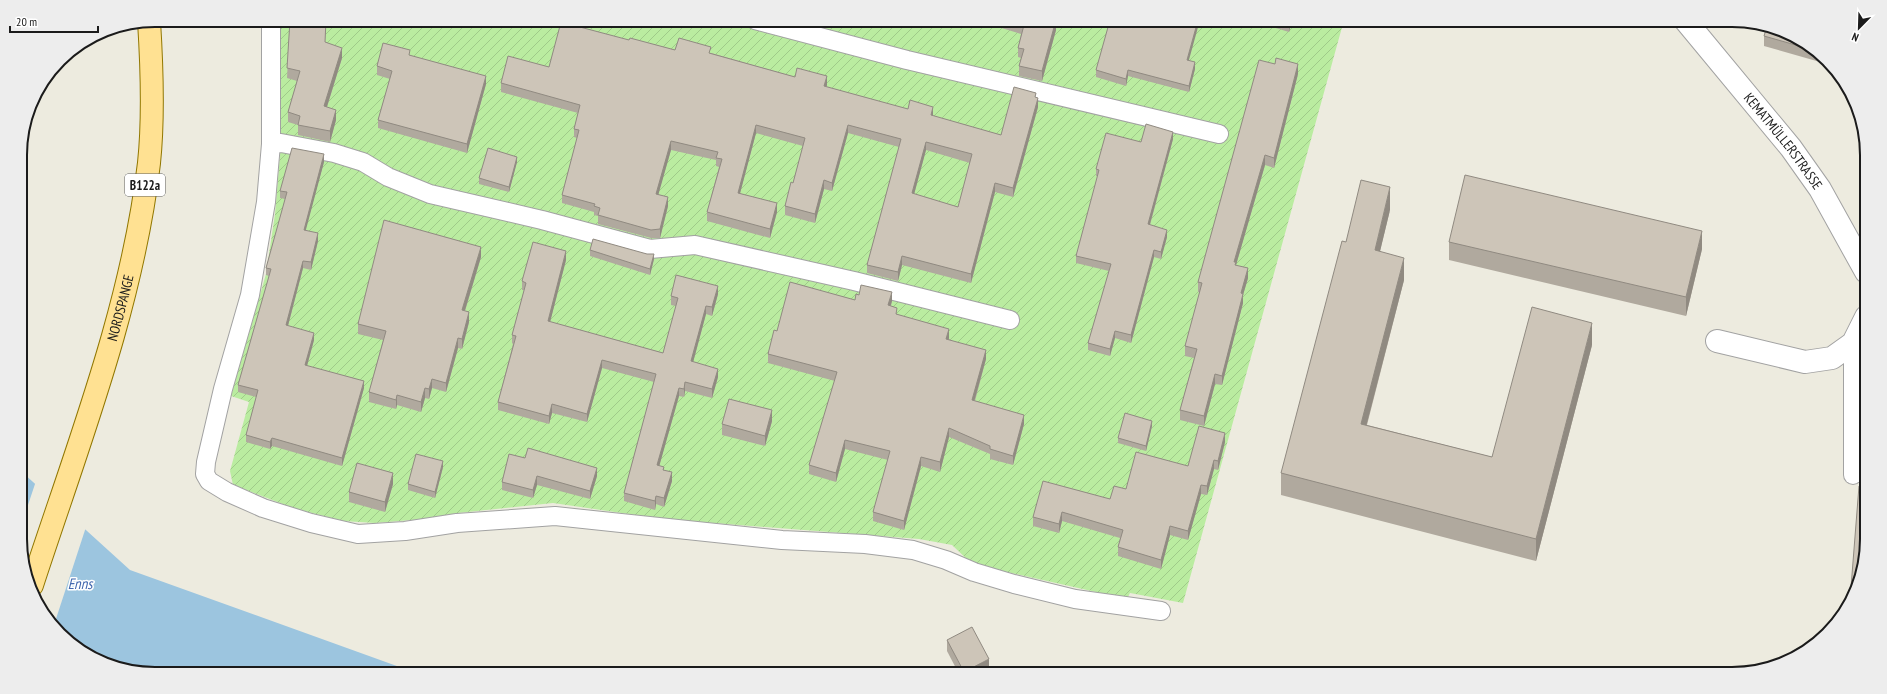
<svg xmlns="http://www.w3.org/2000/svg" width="1887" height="694" font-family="'PT Sans Narrow',sans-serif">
<defs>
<pattern id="garden-furrows" width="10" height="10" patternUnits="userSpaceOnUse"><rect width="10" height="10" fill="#baeca0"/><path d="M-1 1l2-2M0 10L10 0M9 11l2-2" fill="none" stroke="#9fca89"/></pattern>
</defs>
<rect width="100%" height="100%" fill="#edebdf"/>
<!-- garden -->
<path fill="url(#garden-furrows)" d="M278,20h1066l-161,583 -53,-10 -3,6 -155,-35 -20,-19 -33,-6 -256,-20 -110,-16 -95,10 -22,5 -61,5 -32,-2 -50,-13 -60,-23 -3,-14 19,-69 -18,-6 35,-122 9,-60 6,-71z"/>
<!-- water -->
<path fill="#9cc5df" d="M22,472l108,98 289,104h-264l-43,-7 -58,-39 -31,-63z"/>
<!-- pier -->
<path fill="#edebdf" d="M36,481l50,46 -33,101 -30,-63 -1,-42z"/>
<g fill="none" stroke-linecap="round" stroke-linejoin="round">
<defs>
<g id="lane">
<path d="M271,20v124l-5,58 -16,93 -27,94 -17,73 -1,12 4,7 18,11 36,16 48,15 47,11 47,-3 52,-8 98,-7 227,24 83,4 48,6 33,10 28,12 40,12 61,15 86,12"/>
<path d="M755,20l152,40 312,74"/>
<path d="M271,144l10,-1 53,10 29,9 25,15 42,17 112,26 108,29 45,-4 159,36 156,39"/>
<path d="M1853,343v132"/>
</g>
<g id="street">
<path id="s1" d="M1685,20l106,128 29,41 46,83"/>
<path d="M1717,341l88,21 27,-4 21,-15 13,-26"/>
</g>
<g id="primary">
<path id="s2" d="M32,585c45,-138 100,-277 117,-422 5,-47 3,-95 0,-142"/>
</g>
</defs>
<!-- lane casing -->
<use href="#lane" stroke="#a2a2a2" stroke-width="20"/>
<!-- street casing -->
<use href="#street" stroke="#a2a2a2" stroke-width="24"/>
<!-- primary casing -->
<use href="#primary" stroke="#917700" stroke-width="24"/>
<!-- lane -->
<use href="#lane" stroke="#fff" stroke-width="18"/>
<!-- street -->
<use href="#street" stroke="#fff" stroke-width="22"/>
<!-- primary -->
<use href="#primary" stroke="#ffe192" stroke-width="22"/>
</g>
<!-- wall -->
<g fill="#b0a99e" fill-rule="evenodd">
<path d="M290,20h36l-1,23 17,15 -15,49 9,13 -6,22 -32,-7v-10l-10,-3v-10l9,-31 -10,-3z"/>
<path d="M975,20h81v10l-14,51 -23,-5v-10l2,-8 -3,-1v-9l3,-14z"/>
<path d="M1262,20h30l-3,12 -27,-8z"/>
<path d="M1775,27l59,39 -70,-20v-10z"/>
<path d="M629,40l46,10 36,3 84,24 32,8 -1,2 175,48 35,-38 2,10 -25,90 -18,-5 -24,91 -69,-18 -4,16 -31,-8v-8l32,-118 -51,-14 -16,58 -8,-2 -9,34 -30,-8v-9l8,-23 10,-37 -47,-13 -16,60 37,19 -7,26 -63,-17v-9l12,-45 -3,-1v-6l-45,-10 -13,44 10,12 -8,32h-9l-53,-14v-8l-4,-1v-3l-32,-9v-8l15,-57 -3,-1v-8l4,-16 -77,-21v-9zM926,150l44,13 -12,44 -44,-13z"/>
<path d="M410,56l76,28 -19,69 -89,-25v-8l12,-41 -13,-4v-9z"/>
<path d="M1188,60l7,9 -6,23 -61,-16 -2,10 -30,-9v-7z"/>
<path d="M1298,74l-24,94 -9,-3 -29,100 12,13 -5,17v8l-21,82 -7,-1 -11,42 -24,-6v-10l14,-52 -9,-2v-10l15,-54h-2v-10z"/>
<path d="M1173,139l-23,86 17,12 -6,22 -7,-2 -23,86 -16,-5 -5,18 -22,-6v-7l21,-72 -33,-8v-7l22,-80h-2v-7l45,-27z"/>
<path d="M324,162l-19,68 13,11 -7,29 -8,-2 -15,58 26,14 -7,26 57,22 -22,78 -70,-20 -2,3 -24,-7v-7l10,-38 -18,-5v-7l31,-109 -3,-1v-7l19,-69 -5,-1v-7z"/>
<path d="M517,162l-8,30 -30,-8v-6z"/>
<path d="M1390,210l-10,41 24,29 -37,145 125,32 100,-112 -56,216 -255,-66v-22z"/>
<path d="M1449,242l253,7 -16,67 -237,-56z"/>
<path d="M590,250l64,9 -4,16 -60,-19z"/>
<path d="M481,257l-16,54 4,11 -7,27 -4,-1 -12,44 -14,-4 -3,11 -4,-1 -4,14 -24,-7 -1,4 -27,-7v-10l14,-52 -25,-6v-10z"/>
<path d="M566,260l-16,62 113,31 13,-47 -5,-1v-9l47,-2 -6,22 -6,-2 -13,48 25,15 -6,21 -27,-7 -1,6 -5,-1 -20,70 5,4 8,11 -8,26 -8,-3 -1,6 -31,-9v-8l30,-111 -52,-14 -15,54 -35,-9 -3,11 -51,-14v-8l15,-58 -1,-1v-8l12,-45h-2v-9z"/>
<path d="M855,300l37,1 -1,5 6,8 52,24v1l37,20 -11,42 49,23 -11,41 -23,-6v-5l-41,-17 -9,35 -19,-6 -17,64 -31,-9v-9l15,-52 -43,-11 -9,33 -27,-8v-9l26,-84 -67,-18v-9l9,-23z"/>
<path d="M772,421l-7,25 -43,-11v-11z"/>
<path d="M1152,426l-6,25 -28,-8v-5z"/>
<path d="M1225,442l-7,28 -4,-1 -7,26 -6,-1 -13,46 -18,-5 -9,34 -43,-13v-9l2,-9 -58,-17 -3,12 -26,-7v-9l77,-18 16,-10 62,-23z"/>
<path d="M509,454l88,22 -7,23 -53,-14 -4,13 -31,-8v-8z"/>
<path d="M443,467l-8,31 -27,-8v-6z"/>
<path d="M393,484l-8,28 -36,-10v-10z"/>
<path d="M947,640l42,29 -9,5h-21l-12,-23z"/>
</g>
<!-- shaded-wall -->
<g fill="#908a81">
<path d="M1056,20v10l-14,51v-10z"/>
<path d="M1198,20h2l-13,47v-7z"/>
<path d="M1290,20h2l-3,12v-11z"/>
<path d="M342,48v10l-18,58v-10z"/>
<path d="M1195,62v7l-6,23v-6z"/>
<path d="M1298,64v10l-24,94v-10z"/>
<path d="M1128,70v6l-2,10v-7z"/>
<path d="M486,76v8l-19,69v-9z"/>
<path d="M827,76v9l-3,10v-9z"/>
<path d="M1038,98v9l-25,90v-9z"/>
<path d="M933,107v8l-2,9v-9z"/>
<path d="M336,110v10l-6,22v-11z"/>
<path d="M756,125v8l-18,68v-8z"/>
<path d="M848,125v8l-16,58v-8z"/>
<path d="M1173,132v7l-25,92v-7z"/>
<path d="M671,141v9l-15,53v-9z"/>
<path d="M926,142v8l-14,52v-9z"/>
<path d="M324,154v8l-20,75v-7z"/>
<path d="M1265,155v10l-29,100 -2,-3z"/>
<path d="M517,157v5l-8,30v-5z"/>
<path d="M824,180v9l-9,34v-9z"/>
<path d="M995,183v9l-24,91v-9z"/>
<path d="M1390,187v23l-15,62v-22z"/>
<path d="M668,197v9l-8,32v-9z"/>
<path d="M777,203v9l-7,26v-9z"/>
<path d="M1167,230v7l-6,22v-7z"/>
<path d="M1702,231v18l-16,67v-19z"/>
<path d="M318,233v8l-7,29v-8z"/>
<path d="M481,247v10l-19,63v-10z"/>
<path d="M1154,250v7l-23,86v-8z"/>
<path d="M566,251v9l-18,70v-9z"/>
<path d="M654,254v5l-4,16v-6z"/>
<path d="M902,256v9l-4,16v-9z"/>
<path d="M1404,258v22l-43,166v-22z"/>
<path d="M303,261v7l-17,65v-8z"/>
<path d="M1248,268v10l-5,17v8l-21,82v-9l19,-83z"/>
<path d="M718,286v8l-6,22v-9z"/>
<path d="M892,292v9l-4,13v-9z"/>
<path d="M706,306v8l-15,56v-9z"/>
<path d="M469,312v10l-7,27v-10z"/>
<path d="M1592,323v22l-56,216v-22z"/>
<path d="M949,329v9l-3,10v-9z"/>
<path d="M1115,331v7l-5,18v-7z"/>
<path d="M314,333v7l-9,33v-8z"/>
<path d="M458,338v10l-12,44v-9z"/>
<path d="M986,350v9l-14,50v-9z"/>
<path d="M602,360v8l-15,54v-8z"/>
<path d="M718,369v8l-6,21v-9z"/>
<path d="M1215,374v10l-11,42v-10z"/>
<path d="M432,379v9l-3,11v-10z"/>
<path d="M364,381v7l-22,78v-8z"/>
<path d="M685,382v9l-1,6v-8z"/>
<path d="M425,388v10l-4,14v-10z"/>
<path d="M679,388v8l-22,78v-9z"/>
<path d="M397,395v10l-1,4v-9z"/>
<path d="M552,404v9l-3,11v-8z"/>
<path d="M772,410v11l-7,25v-10z"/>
<path d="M1024,415v9l-11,41v-9z"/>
<path d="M1152,421v5l-6,25v-5z"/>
<path d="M949,428v9l-9,35v-10z"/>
<path d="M1225,433v9l-7,28v-9z"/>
<path d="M272,438v8l-2,3v-7z"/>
<path d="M845,440v9l-9,33v-9z"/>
<path d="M921,457v9l-17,64v-9z"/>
<path d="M1214,460v9l-7,26v-9z"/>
<path d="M443,461v6l-8,31v-6z"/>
<path d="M597,468v8l-7,23v-8z"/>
<path d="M672,472v9l-8,26v-9z"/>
<path d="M393,473v11l-8,28v-10z"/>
<path d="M537,476v9l-4,13v-8z"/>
<path d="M1201,485v9l-13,46v-9z"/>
<path d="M656,496v8l-1,6v-9z"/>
<path d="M1062,512v9l-3,12v-9z"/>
<path d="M1170,526v9l-9,34v-9z"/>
<path d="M989,659v10l-9,5h-16v-2z"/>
</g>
<!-- building -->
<g fill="#cdc5b8" stroke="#908a81" fill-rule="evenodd">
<path d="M290,20h36l-1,22 17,6 -18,58 12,4 -6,21 -32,-6 2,-9 -12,-4 12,-41 -13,-3z"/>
<path d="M1007,20h49l-14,51 -23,-5 5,-17 -6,-1 6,-23z"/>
<path d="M1110,20h88l-11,40 8,2 -6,24 -61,-16 -2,9 -30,-9z"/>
<path d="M561,22l68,18 1,-2 45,12 4,-12 32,9 -2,6 86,24 2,-9 30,8 -3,10 84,23 2,-9 23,7 -2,8 70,20 13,-48 22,6 -1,4 3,1 -25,90 -18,-5 -24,91 -69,-18 -4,16 -31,-7 34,-126 -53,-14 -16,58 -8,-3 -9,34 -30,-8 6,-24 2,1 12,-45 -49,-13 -18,68 39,10 -7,26 -63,-17 15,-53 -6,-1 2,-6 -47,-11 -15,53 12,3 -8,32 -9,1 -53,-15 2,-7 -6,-2 1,-2 -33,-9 17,-65 -5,-1 6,-24 -79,-22 7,-27 41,11zM926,142l46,12 -14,53 -46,-14z"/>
<path d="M1767,26l8,1 31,21 -42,-12z"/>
<path d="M383,43l27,7 -1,5 77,21 -19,68 -89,-24 14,-49 -15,-5z"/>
<path d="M1276,58l22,6 -24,94 -9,-3 -31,107h2l-1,3 13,3 -7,25 2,1 -21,82 -7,-2 -11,42 -24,-6 17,-61 -12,-3 17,-63 -4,-1 61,-222 16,4z"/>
<path d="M1146,124l27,8 -25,92 19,6 -6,22 -7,-2 -23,85 -16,-4 -5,18 -22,-6 23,-79 -35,-8 23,-86 -3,-1 10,-36 35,9z"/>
<path d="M292,148l32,6 -20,76 14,3 -7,29 -8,-1 -17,64 28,8 -9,32 59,16 -22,77 -70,-20 -2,4 -24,-7 12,-45 -20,-5 33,-116 -5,-1 21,-76 -7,-1z"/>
<path d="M488,148l29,9 -8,30 -30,-9z"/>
<path d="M1465,175l237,56 -16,66 -237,-55z"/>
<path d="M1361,180l29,7 -15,63 29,8 -43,166 131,33 40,-150 60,16 -56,216 -255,-66 61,-232 4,1z"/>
<path d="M384,220l97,27 -19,63 7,2 -7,27 -4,-1 -12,45 -14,-4 -3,10 -4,-1 -4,14 -24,-7 -1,5 -27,-8 17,-61 -28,-7z"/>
<path d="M593,239l54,15h7l-4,15 -60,-19z"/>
<path d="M533,242l33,9 -18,70 115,32 15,-55 -7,-2 5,-21 42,11 -6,21 -6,-1 -15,55 27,8 -6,20 -27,-7 -1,7 -5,-1 -22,77 7,2 -1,3 9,2 -8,26 -8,-2 -1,5 -31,-8 32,-119 -54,-14 -15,54 -35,-10 -3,12 -51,-14 18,-66 -4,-1 14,-52 -4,-2z"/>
<path d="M790,282l65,18 1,-6 3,1 2,-10 31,7 -4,13 9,3 -1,6 53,15 -3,10 40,11 -14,50 52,15 -11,41 -23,-7v-3l-41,-18 -9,34 -19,-5 -17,64 -31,-9 17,-61 -45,-11 -9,33 -27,-8 28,-93 -69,-18 6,-24 3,1z"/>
<path d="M729,399l43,11 -7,26 -43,-12z"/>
<path d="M1125,413l27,8 -6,25 -28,-8z"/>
<path d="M1199,426l26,7 -7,28 -4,-1 -7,26 -6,-1 -13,46 -18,-5 -9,34 -43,-13 5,-17 -61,-18 -3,12 -26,-7 10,-36 67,18 4,-13 12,3 10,-37 52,14z"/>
<path d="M528,448l69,20 -7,23 -53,-15 -4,14 -31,-8 7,-28 16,4z"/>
<path d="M416,454l27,7 -8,31 -27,-8z"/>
<path d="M357,463l36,10 -8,29 -36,-10z"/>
<path d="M1859,486l8,1v52l-7,43 -9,18h-1z"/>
<path d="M972,627l17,32 -25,13 -17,-32z"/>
</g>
<g text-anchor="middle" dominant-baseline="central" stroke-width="3" stroke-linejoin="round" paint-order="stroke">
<!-- shield labels -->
<rect fill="#fff" stroke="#5f5f5f" stroke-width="1" x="125" y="174" width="40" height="22" rx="3"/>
<g font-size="13" font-weight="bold" fill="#1b1b1b">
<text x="145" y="185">B122a</text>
</g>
<!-- street labels -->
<g font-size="14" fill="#1b1b1b" stroke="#fff">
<text stroke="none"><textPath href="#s1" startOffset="156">KEMATMÜLLERSTRASSE</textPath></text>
<text stroke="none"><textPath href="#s2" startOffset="291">NORDSPANGE</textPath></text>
</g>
<!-- water labels -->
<g font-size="15" font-style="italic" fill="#4268af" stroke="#fff">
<text x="80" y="583">Enns</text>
</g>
</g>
<!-- crop -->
<path d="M0 0H1887V694H0ZM155 27H1732A128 128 0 0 1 1860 155V539A128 128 0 0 1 1732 667H155A128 128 0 0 1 27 539V155A128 128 0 0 1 155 27Z" fill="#ededed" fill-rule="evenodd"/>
<path fill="none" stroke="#1b1b1b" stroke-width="2" d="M155 27H1732A128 128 0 0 1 1860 155V539A128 128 0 0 1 1732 667H155A128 128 0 0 1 27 539V155A128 128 0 0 1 155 27Z"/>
<!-- north arrow -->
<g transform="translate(1859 28) rotate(203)" stroke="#ffffff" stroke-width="3" paint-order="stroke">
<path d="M0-3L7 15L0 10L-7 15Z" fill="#1b1b1b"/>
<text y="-6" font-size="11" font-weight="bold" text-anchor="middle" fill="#1b1b1b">N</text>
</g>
<!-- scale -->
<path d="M10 26v6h88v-6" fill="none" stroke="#1b1b1b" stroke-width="2"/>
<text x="16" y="26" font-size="12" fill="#1b1b1b" stroke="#ffffff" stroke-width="3" paint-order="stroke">20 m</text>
</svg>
